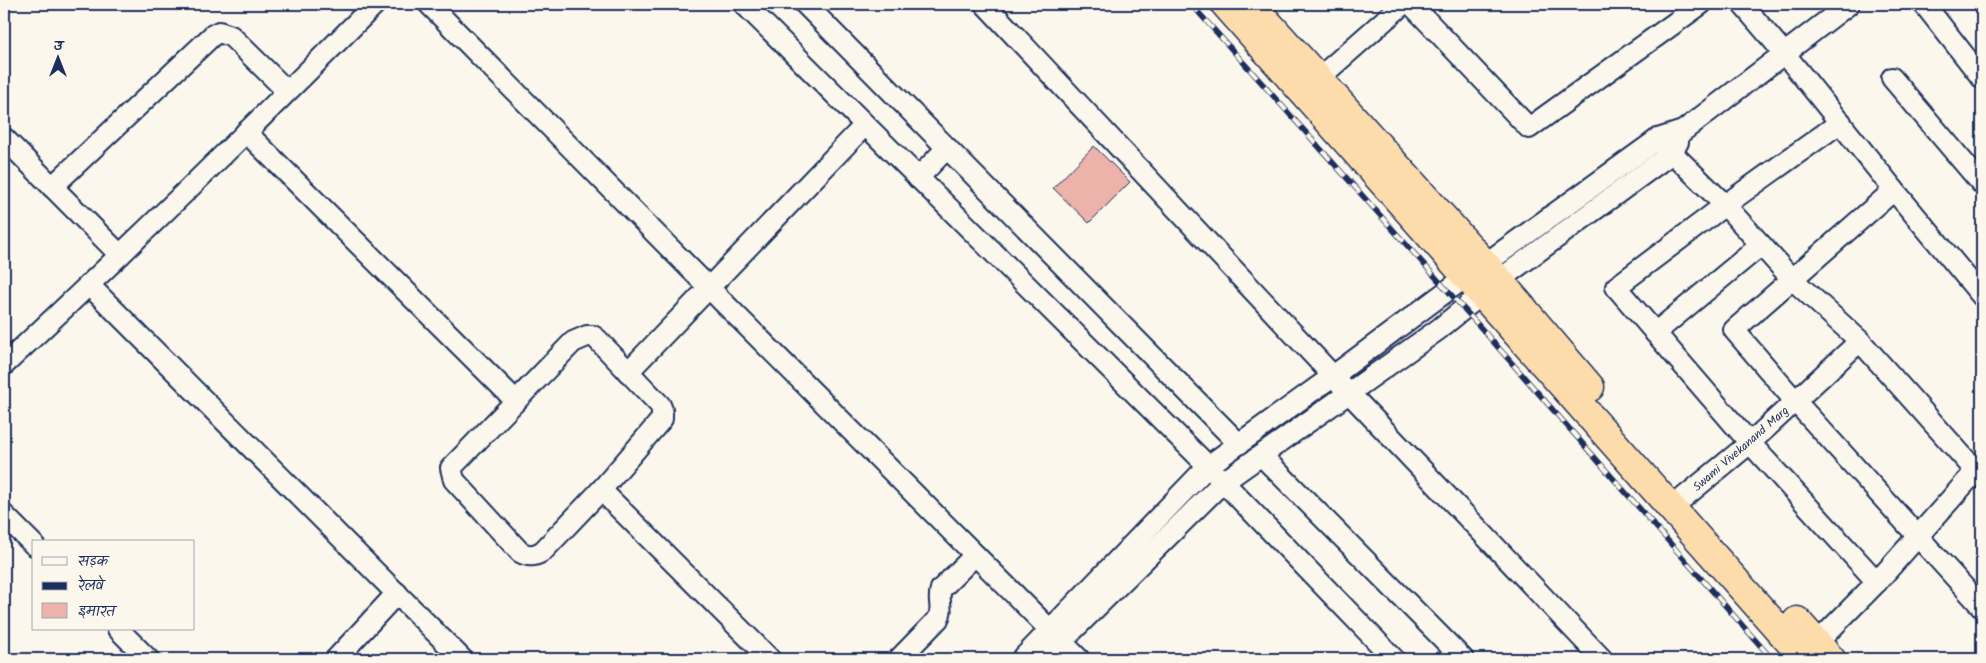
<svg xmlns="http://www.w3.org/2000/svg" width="1986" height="663" font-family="Kalam,'Playpen Sans Deva',sans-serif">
<rect width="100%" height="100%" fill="#fbf7ec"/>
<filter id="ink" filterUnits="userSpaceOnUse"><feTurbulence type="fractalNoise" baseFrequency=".02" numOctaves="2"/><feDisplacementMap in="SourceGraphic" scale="10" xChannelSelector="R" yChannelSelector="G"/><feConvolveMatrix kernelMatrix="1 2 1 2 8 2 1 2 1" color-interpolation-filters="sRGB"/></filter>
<g filter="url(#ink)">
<!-- building -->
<path fill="#edb2aa" stroke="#1b2f5e" d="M1094,146l36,36 -41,41 -36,-35z"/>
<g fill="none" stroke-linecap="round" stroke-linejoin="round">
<defs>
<g id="minor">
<path d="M429,4l295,299 355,356"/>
<path d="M744,4l464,462 186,193"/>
<path d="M805,4l434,440"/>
<path d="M985,4l348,372 269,283"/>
<path d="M1411,4l118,124 172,-124"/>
<path d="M1742,4l42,49 110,137 88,106"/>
<path d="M1924,4l58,74"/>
<path d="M1319,78l84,-74"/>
<path d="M1892,78l90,106"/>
<path d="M1841,122l-116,83 -109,82 134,156 127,139"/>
<path d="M246,132l270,269"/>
<path d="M4,138l116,117"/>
<path d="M1658,139l67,66 66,73 69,63 122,137"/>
<path d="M918,178l29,-30"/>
<path d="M52,187l161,-152 6,-3 12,4 56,55"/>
<path d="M1894,190l-160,140 62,72 186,205"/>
<path d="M1485,264l173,-125 25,-8 166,-127"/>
<path d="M1499,280l173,-127 6,-11"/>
<path d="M89,285l373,374"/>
<path d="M1655,333l106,-88"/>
<path d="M587,336h6l4,3 63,66 2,5v9l-61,71 -58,61c-8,5 -14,6 -23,1l-66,-72 -3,-12 122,-126z"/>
<path d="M4,365c126,-118 249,-238 371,-361"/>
<path d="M628,372l237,-247"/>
<path d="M1261,455l202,204"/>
<path d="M601,490l169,169"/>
<path d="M1671,508l79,-65 110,-102"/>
<path d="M4,515l30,30"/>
<path d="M118,629l30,30"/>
<path d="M1808,652l69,-70 105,-118"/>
<path d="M336,659l61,-66"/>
<path d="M899,659l39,-40c6,-10 -1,-19 3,-30l34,-34"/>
<path d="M1022,659l186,-193 125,-90 134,-100"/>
<path d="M1044,659l178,-176 217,-154 43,-35"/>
</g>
<g id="highway">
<path d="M1225,4l580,655"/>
<path d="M1251,4l234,260 105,123"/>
<path d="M1797,621l34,38"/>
</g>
</defs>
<!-- minor casing -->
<use href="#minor" stroke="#1b2f5e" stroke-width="24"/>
<!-- highway casing -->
<use href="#highway" stroke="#1b2f5e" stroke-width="31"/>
<!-- minor -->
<use href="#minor" stroke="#fbf7ec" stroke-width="20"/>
<!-- highway -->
<use href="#highway" stroke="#fddcac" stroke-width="28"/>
<defs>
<path id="rail" d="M1191,4l290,324 291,331"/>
</defs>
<!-- rail casing -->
<use href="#rail" stroke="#1b2f5e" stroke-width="5.5"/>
<!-- rail -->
<use href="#rail" stroke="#fbf7ec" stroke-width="4" stroke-dasharray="11" stroke-linecap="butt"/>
</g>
</g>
<g text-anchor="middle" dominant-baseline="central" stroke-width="4" stroke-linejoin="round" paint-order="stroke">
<!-- street labels -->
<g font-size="12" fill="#1b2f5e" stroke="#fbf7ec">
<text transform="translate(1741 449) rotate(-41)">Swami Vivekanand Marg</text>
</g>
</g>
<!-- margin -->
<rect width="1986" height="663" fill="none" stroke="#fbf7ec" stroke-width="20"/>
<rect x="10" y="10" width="1966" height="643" fill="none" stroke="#1b2f5e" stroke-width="2" filter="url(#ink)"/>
<!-- legend -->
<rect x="32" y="540" width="162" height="90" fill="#fbf7ec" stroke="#a1a7b3"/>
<rect x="42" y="557" width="25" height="8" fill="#fbf7ec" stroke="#a1a7b3"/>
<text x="78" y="566" font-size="15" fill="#1b2f5e">सड़क</text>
<rect x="42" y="582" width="25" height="8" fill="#1b2f5e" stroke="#a1a7b3"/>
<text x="78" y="590" font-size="15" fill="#1b2f5e">रेलवे</text>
<rect x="42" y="603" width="25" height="15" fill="#edb2aa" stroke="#a1a7b3"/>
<text x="78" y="616" font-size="15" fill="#1b2f5e">इमारत</text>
<!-- north arrow -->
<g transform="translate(58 58)" stroke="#fbf7ec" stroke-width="4" paint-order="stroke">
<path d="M0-4L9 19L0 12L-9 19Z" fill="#1b2f5e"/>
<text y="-8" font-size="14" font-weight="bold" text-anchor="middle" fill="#1b2f5e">उ</text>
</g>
</svg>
